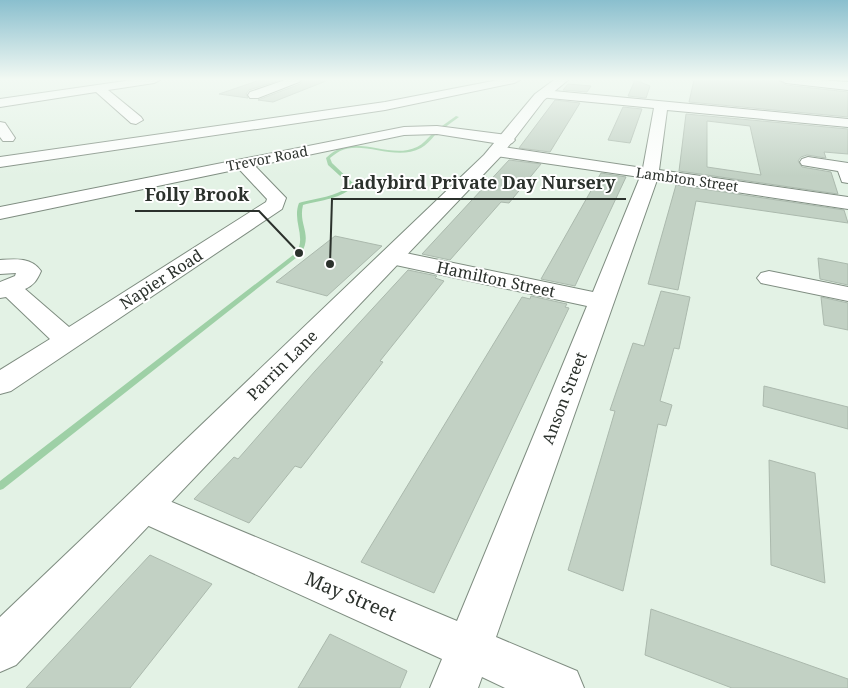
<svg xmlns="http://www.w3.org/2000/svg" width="848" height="688" font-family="'Noto Serif',serif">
<rect width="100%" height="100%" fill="#e3f2e5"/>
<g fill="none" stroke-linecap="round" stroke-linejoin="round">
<!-- stream -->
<g fill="#9ed0a6" fill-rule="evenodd">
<path d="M456,116l3,1 -15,11h-2v-2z"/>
<path d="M432,134l3,1c-4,5 -9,10 -14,13 -26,14 -57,-8 -81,3 -4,2 -7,5 -10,7l2,5 23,22c-13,14 -34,15 -52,20 -5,20 10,29 -2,49l-298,235 -3,1v-9l297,-229c9,-17 -5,-31 2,-49 17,-5 38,-6 51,-18l-22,-20 -2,-7c28,-28 61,3 91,-11 6,-3 10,-8 15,-13z"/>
</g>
</g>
<!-- building -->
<g fill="#c2d1c4" stroke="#abb9ad" fill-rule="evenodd">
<path d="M260,80h20l-31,10 -3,4 2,4 -29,-4z"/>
<path d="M303,80h23v1l-53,21 -15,-2 42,-16z"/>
<path d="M635,80l15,6 -4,12 -18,-2z"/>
<path d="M694,80h84l8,5 62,7v25l-159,-15z"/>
<path d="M568,84l23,2 -4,6 -24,-2z"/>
<path d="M555,100l25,3 -30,49 -31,-4z"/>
<path d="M623,107l19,2 -12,34 -22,-3z"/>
<path d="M686,114l162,15v25l-24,-2 2,6 -19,-3 -6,2 -3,4 4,6 29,5 7,22 -159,-23zM707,121l43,5 11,49 -54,-8z"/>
<path d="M509,160l32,4 -32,39 -8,-1 -51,58 -28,-6z"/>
<path d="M601,173l25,4 -51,109 -34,-7z"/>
<path d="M676,185l168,25 4,13 -152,-22 -18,89 -30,-6z"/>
<path d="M335,236l47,10 -55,50 -51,-14z"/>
<path d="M818,258l30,6v21l-28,-6z"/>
<path d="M408,270l29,6 -2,2 9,3 -64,80 3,1 -82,106 -6,-2 -46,57 -55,-24 40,-42 4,2 77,-88z"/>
<path d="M661,291l29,6 -11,52 -5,-1 -14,53 12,4 -6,21 -8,-2 -35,167 -55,-21 47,-159 -5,-1 23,-67 11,3z"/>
<path d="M531,296l36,8 -2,3 4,1 -135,285 -73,-31 161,-265 8,2z"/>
<path d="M821,297l27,6v27l-24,-5z"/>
<path d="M764,386l84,21v22l-85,-23z"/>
<path d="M769,460l46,13 10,110 -54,-18z"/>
<path d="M150,555l62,29 -82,104h-104z"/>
<path d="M651,609l197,70v9h-116l-87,-33z"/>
<path d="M330,634l77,37 -7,17h-102z"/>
</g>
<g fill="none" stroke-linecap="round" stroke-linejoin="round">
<defs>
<g id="minor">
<path d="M132,80h28l-6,3 -46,7 33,27 2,3 -7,4 -5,-1 -35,-31 -96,15v-8z"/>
<path d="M285,80h16l-2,2 -41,16h-8l-2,-3 2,-3z"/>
<path d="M780,80h40l28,2v8l-62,-7z"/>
<path d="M543,90l305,29v8l-181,-17 -8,60 189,27v12l-191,-29 -161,457 81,34 7,17h-79l-23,-11 -4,11h-48l12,-29 -313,-142 -6,-11 6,-11 13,-4 13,4 302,126 130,-315 -196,-42 -8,-2 -3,-5 3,-5 8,-2 202,42 47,-115 -144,-21 -6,-2 -2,-3 2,-3 6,-2 147,22 11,-60 -115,-11 -2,-3z"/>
<path d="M0,122l5,1 10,15 -2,3h-10l-3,-4z"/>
<path d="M437,126l70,9 5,2 3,3 -3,3 -5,2 -70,-11 -33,1 -149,31 31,32 -4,11 -271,182 -11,3v-24l50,-31 -44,-42 -6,1v-16l15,-6 1,-3 -16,1v-14c15,-1 31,-3 41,11 -4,9 -7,14 -16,18l44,38 197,-125 1,-3 -28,-30 -239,50v-12l404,-80z"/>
<path d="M808,157l40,6v20l-6,-1 -4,-11 -36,-6 -2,-3 2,-3z"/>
<path d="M769,271l79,16v14l-87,-18 -4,-5 4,-5z"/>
</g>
<path id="major" d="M554,80h14l-24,20 -43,56 -485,509 -16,7v-55l484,-462 51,-61z"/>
<path id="highway" d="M498,80h22l-6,3 -129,27 -385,57v-10l385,-55z"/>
</defs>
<!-- minor casing -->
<use href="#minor" stroke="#7f8d81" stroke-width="2"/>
<!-- major casing -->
<use href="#major" stroke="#7f8d81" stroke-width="2"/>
<!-- highway casing -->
<use href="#highway" stroke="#7f8d81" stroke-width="2"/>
<!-- minor -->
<use href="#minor" fill="#fff" fill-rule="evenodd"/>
<!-- major -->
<use href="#major" fill="#fff" fill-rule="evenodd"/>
<!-- highway -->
<use href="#highway" fill="#fff" fill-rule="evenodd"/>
</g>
<!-- sky -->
<linearGradient id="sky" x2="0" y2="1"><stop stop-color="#8abfce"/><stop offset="0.45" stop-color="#f2f9f3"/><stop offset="1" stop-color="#f2f9f3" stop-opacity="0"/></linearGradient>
<rect width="848" height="176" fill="url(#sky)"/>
<g text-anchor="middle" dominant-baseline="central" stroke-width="4" stroke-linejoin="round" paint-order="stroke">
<!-- far-street labels -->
<g font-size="14" fill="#2b312c" stroke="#fff">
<text transform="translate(267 158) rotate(-11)">Trevor Road</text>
<text transform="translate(687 179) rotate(8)">Lambton Street</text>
</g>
<!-- street labels -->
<g font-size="16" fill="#2b312c" stroke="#fff">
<text transform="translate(161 279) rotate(-33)">Napier Road</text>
<text transform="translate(496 279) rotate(12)">Hamilton Street</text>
<text transform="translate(282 365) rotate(-45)">Parrin Lane</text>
<text transform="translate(564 398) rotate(-69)">Anson Street</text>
</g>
<!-- near-street labels -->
<g font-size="19" fill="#2b312c" stroke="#fff">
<text transform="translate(351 596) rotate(23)">May Street</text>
</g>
</g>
<!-- callouts -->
<path fill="none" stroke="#2b312c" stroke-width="2" d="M330 264L332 199H626M299 253L259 211H135"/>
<g fill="#2b312c" stroke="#fff" stroke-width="2">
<circle cx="330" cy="264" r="5"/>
<circle cx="299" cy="253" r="5"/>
</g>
<g font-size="18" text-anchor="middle" font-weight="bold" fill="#2b312c" stroke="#fff" stroke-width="4" stroke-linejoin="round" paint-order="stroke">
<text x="479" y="189">Ladybird Private Day Nursery</text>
<text x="197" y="201">Folly Brook</text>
</g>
</svg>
